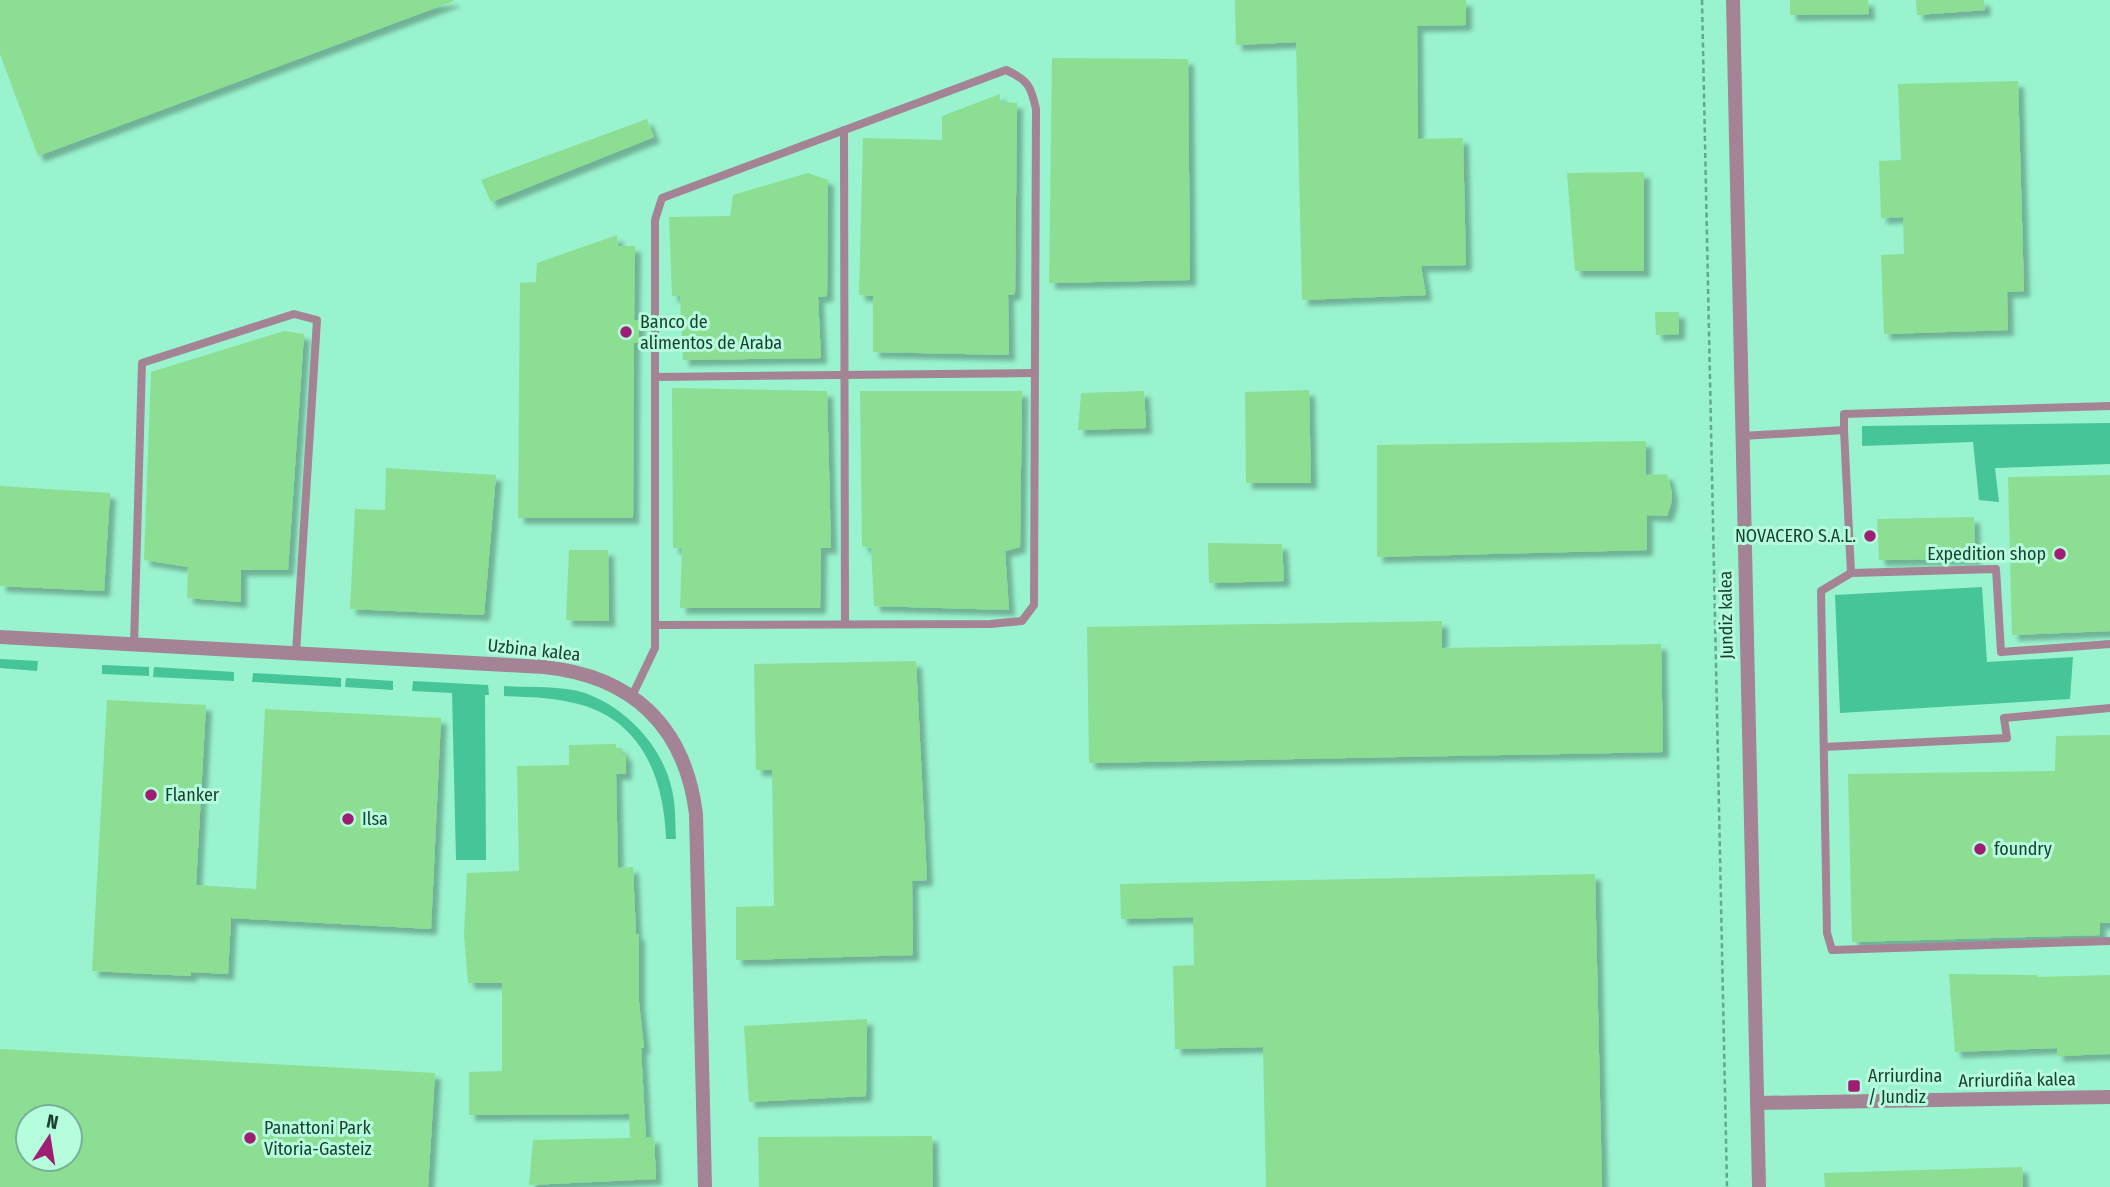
<svg xmlns="http://www.w3.org/2000/svg" width="2110" height="1187" font-family="'Fira Sans Condensed',sans-serif">
<defs>
<filter id="shadow"><feDropShadow dx="6" dy="6" stdDeviation="2" flood-color="#0004"/></filter>
</defs>
<rect width="100%" height="100%" fill="#99f3ce"/>
<!-- green -->
<g fill="#46c598">
<path d="M2110,423v41l-115,4 4,34 -20,-2 -6,-58 -111,4v-20z"/>
<path d="M1982,587l5,75 86,-5 -3,42 -230,14 -5,-118z"/>
<path d="M0,659l38,2 -1,10 -37,-3z"/>
<path d="M102,665l47,2v9l-47,-2z"/>
<path d="M154,667l80,5v9l-81,-4z"/>
<path d="M253,673l88,5v9l-89,-5z"/>
<path d="M346,678l47,3v9l-48,-3z"/>
<path d="M413,681l75,4 1,10h-4l1,165h-30l-4,-167 -40,-2z"/>
<path d="M504,686c25,2 56,-1 81,7 42,15 78,54 87,97 4,16 3,33 4,49h-10c-2,-62 -25,-121 -92,-136 -23,-6 -48,-6 -70,-7z"/>
</g>
<!-- building -->
<g fill="#8cde92" fill-rule="evenodd" filter="url(#shadow)">
<path d="M0,0h454v1l-416,155 -38,-102z"/>
<path d="M1235,0h231v25l-49,1 1,113 45,-1 3,127 -45,1 5,29 -124,5 -6,-258 -60,3z"/>
<path d="M1790,0h78l1,14 -79,1z"/>
<path d="M1916,0h68l1,10 -68,5z"/>
<path d="M1052,58l136,1 2,221 -141,3z"/>
<path d="M2018,81l6,210 -17,1 1,38 -124,4 -3,-79 23,-1 -1,-37 -22,1 -2,-57 22,-1 -3,-76z"/>
<path d="M1000,94v8l17,1 -2,191 -7,1 1,60 -136,-3v-56l-14,-1 4,-157 79,2v-24z"/>
<path d="M647,119l7,18 -163,65 -10,-22z"/>
<path d="M1644,172v99h-69l-8,-98z"/>
<path d="M808,173l20,7 -1,116 -9,1 3,61 -138,2 -3,-64h-8l-3,-79 61,-1 3,-21z"/>
<path d="M617,235l1,11h17l-1,74h5v23h-5l-1,175h-115l2,-235 16,-1 1,-19z"/>
<path d="M1655,312h24v22l-23,1z"/>
<path d="M284,331l20,3 -16,236h-47v32l-54,-4 1,-31 -44,-7 7,-188z"/>
<path d="M672,388l155,3 4,157h-10l-1,60h-140l2,-60h-9z"/>
<path d="M1309,390l2,93h-65l-1,-91z"/>
<path d="M860,391h162l-2,156 -15,4 4,59 -135,-4 -3,-58 -9,-2z"/>
<path d="M1144,391l2,37 -68,2 3,-37z"/>
<path d="M1646,441v34l21,-1 5,19 -1,11 -4,12 -20,-1v35l-270,7v-112z"/>
<path d="M386,468l110,7 -12,140 -134,-6 5,-100 30,1z"/>
<path d="M2110,475v156l-98,4 -4,-158z"/>
<path d="M0,486l110,7 -6,98 -104,-5z"/>
<path d="M1974,517l1,42 -96,1 -2,-41z"/>
<path d="M1208,543l74,1 2,37 -75,2z"/>
<path d="M569,550h39l1,71 -43,-1z"/>
<path d="M1442,621v27l219,-4 2,108 -574,11 -2,-136z"/>
<path d="M916,661l11,219 -15,1 1,74 -177,5v-53l38,-1 -2,-136h-16l-2,-106z"/>
<path d="M107,700l99,5 -10,180 60,4 9,-180 176,9 -10,211 -200,-11 -3,56 -37,-2v4l-99,-5z"/>
<path d="M2110,735v188h-10v12l-248,7 -4,-168 207,-3 1,-35z"/>
<path d="M616,744v4h6v6h4v20h-10l2,94 15,-1 3,67h3v68l5,46h-3l5,90 8,-1 2,42 -127,6 4,-45 97,-2 -1,-24 -160,1v-43l33,-1v-88h-34l-4,-48 3,-62 52,-2 -2,-105 52,-1v-20z"/>
<path d="M1595,874l7,313h-336l-3,-140 -88,2 -2,-83 21,-1 -1,-48 -72,2 -1,-35z"/>
<path d="M1949,974l88,1v2l73,-2v79l-53,2v-8l-102,4z"/>
<path d="M867,1019l-1,77 -117,6 -5,-76z"/>
<path d="M0,1049l435,24 -7,114h-428zM28,1117h42v42h-42z"/>
<path d="M932,1136l1,51h-174l-1,-50z"/>
<path d="M2022,1167l1,20h-198l-1,-14z"/>
</g>
<g fill="none" stroke-linecap="round" stroke-linejoin="round">
<!-- path -->
<path stroke="#64a88c" stroke-width="2.5" stroke-dasharray="5 3.5" stroke-linecap="butt" d="M1702,0l25,1187"/>
<!-- service -->
<g stroke="#a38394" stroke-width="8">
<path d="M844,130l1,494"/>
<path d="M655,377l380,-4"/>
<path d="M1844,430v-16l266,-8"/>
<path d="M1742,436l102,-6 7,143 -30,18 6,342 5,17 278,-9"/>
<path d="M1851,573l145,-4 5,83 109,-8"/>
<path d="M134,645l8,-282 152,-49 23,6 -21,333"/>
<path d="M632,696l23,-48v-428l7,-22 344,-128c22,10 25,16 30,39l-2,496 -12,16 -32,3 -335,1"/>
<path d="M1824,747l183,-9 -3,-20 106,-10"/>
</g>
<!-- minor -->
<g stroke="#a38394" stroke-width="14">
<path d="M1733,0l26,1187"/>
<path d="M0,637l544,30c88,9 141,59 152,147l9,373"/>
<path d="M1757,1103l353,-6"/>
</g>
</g>
<!-- markers -->
<g fill="#9d1e72" stroke="#b6fdde" stroke-width="2.5">
<circle cx="626" cy="332" r="7"/>
<circle cx="1870" cy="536" r="7"/>
<circle cx="2060" cy="554" r="7"/>
<circle cx="151" cy="795" r="7"/>
<circle cx="348" cy="819" r="7"/>
<circle cx="1980" cy="849" r="7"/>
<rect x="1847" y="1079" width="14" height="14" rx="3.5"/>
<circle cx="250" cy="1138" r="7"/>
</g>
<g text-anchor="middle" dominant-baseline="central" stroke-width="6" stroke-linejoin="round" paint-order="stroke">
<!-- poi labels -->
<g font-size="18" fill="#1a4031" stroke="#b6fdde" text-anchor="start">
<text x="640" y="322">Banco de<tspan x="640" dy="21">alimentos de Araba</tspan></text>
<text x="1856" y="536" text-anchor="end">NOVACERO S.A.L.</text>
<text x="2046" y="554" text-anchor="end">Expedition shop</text>
<text x="165" y="795">Flanker</text>
<text x="362" y="819">Ilsa</text>
<text x="1994" y="849">foundry</text>
<text x="1868" y="1076">Arriurdina<tspan x="1868" dy="21">/ Jundiz</tspan></text>
<text x="264" y="1128">Panattoni Park<tspan x="264" dy="21">Vitoria-Gasteiz</tspan></text>
</g>
<!-- street labels -->
<g font-size="18" fill="#1a4031" stroke="#b6fdde">
<text transform="translate(1726 615) rotate(-91)">Jundiz kalea</text>
<text transform="translate(534 650) rotate(6)">Uzbina kalea</text>
<text transform="translate(2017 1080) rotate(-1)">Arriurdiña kalea</text>
</g>
</g>
<!-- north arrow -->
<g transform="translate(49 1138) rotate(12)"><circle r="33" fill="#b6fdde" stroke="#78b199" stroke-width="2"/>
<path d="M0-5L12 26L0 18L-12 26Z" fill="#9d1e72"/>
<text y="-10" font-size="19" font-weight="bold" text-anchor="middle" fill="#1a4031">N</text>
</g>
</svg>
